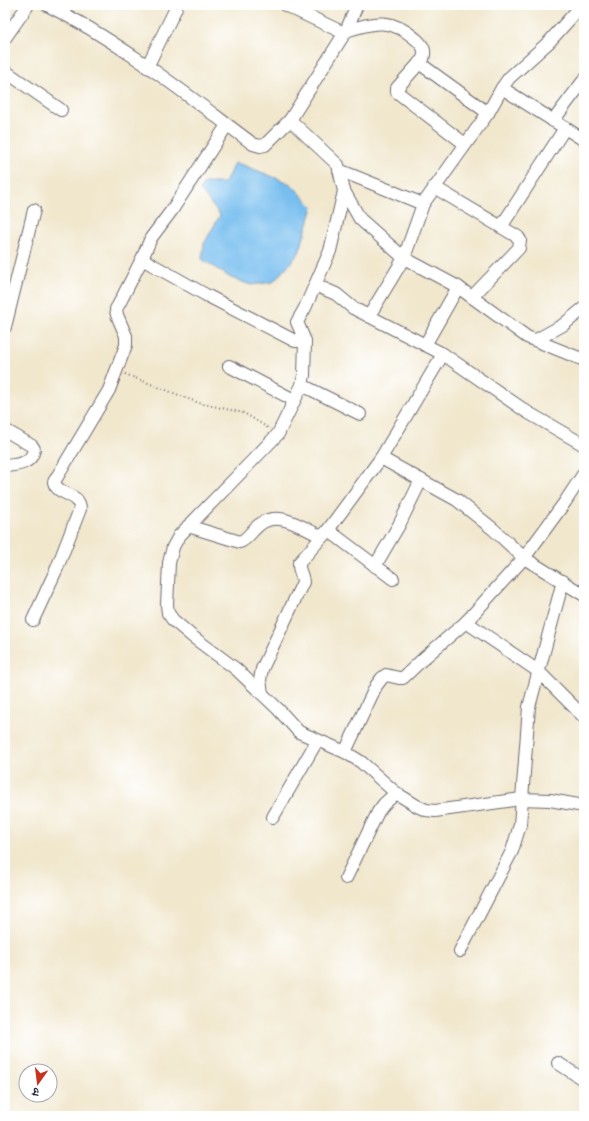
<svg xmlns="http://www.w3.org/2000/svg" width="589" height="1121" font-family="Dekko,'Playpen Sans Deva',sans-serif">
<rect width="100%" height="100%" fill="#fff"/>
<filter id="ink" filterUnits="userSpaceOnUse"><feTurbulence type="fractalNoise" baseFrequency=".025" numOctaves="2"/><feDisplacementMap in="SourceGraphic" scale="8" xChannelSelector="R" yChannelSelector="G"/><feConvolveMatrix kernelMatrix="1 2 1 2 8 2 1 2 1" color-interpolation-filters="sRGB"/></filter>
<filter id="wash" filterUnits="userSpaceOnUse"><feTurbulence type="fractalNoise" baseFrequency=".012" numOctaves="4" result="noise"/><feDisplacementMap in="SourceGraphic" scale="16" xChannelSelector="R" yChannelSelector="G"/><feGaussianBlur stdDeviation="0.9" result="paint"/><feColorMatrix in="noise" values="0 0 0 0 0 0 0 0 0 0 0 0 0 0 0 0 0 1.4 0 .05"/><feComposite in="paint" operator="in"/></filter>
<g filter="url(#wash)">
<rect width="100%" height="100%" fill="#f1e7cd"/>
<!-- water -->
<path fill="#77beef" stroke="#4c7095" d="M234,163l9,2 48,19 22,23 -14,46 -26,29 -22,3 -20,-7 -29,-19 2,-15 16,-29 -20,-25 4,-7h21z"/>
</g>
<g filter="url(#ink)">
<g fill="none" stroke-linecap="round" stroke-linejoin="round">
<defs>
<g id="minor">
<path d="M47,5c74,37 140,90 206,139l7,2 5,-1 25,-25 56,-89 11,-26"/>
<path d="M285,5l59,28"/>
<path d="M346,31c29,-10 46,-13 71,9 6,6 9,10 6,19l-26,29v4l68,52"/>
<path d="M5,38l23,-33"/>
<path d="M419,63l69,50"/>
<path d="M147,67l29,-59"/>
<path d="M5,71l56,39"/>
<path d="M502,88l82,52"/>
<path d="M290,120l48,45 6,26 16,28 44,39 54,29 69,50 57,23"/>
<path d="M553,121l31,-41"/>
<path d="M339,170l84,34"/>
<path d="M434,187l84,50 2,3 -1,8 -47,49"/>
<path d="M344,191l-14,60 -25,57 -8,14 8,19 -1,34 -2,10 -24,49 -24,25 -75,77 -6,11 -4,16 -2,42 1,8 5,7 20,17 43,32 42,40 21,23 46,20 16,10 35,31 21,13 9,4 9,1 86,-12 29,1 34,6"/>
<path d="M501,227l64,-99"/>
<path d="M142,259l64,36 89,46h10"/>
<path d="M315,285l21,9 17,14 90,46 84,58 57,33"/>
<path d="M369,316l35,-58 19,-54 65,-91 14,-25 7,-10 40,-36 33,-37"/>
<path d="M5,327l29,-117"/>
<path d="M536,340l27,-15 21,-17"/>
<path d="M425,345l33,-58"/>
<path d="M229,366l65,34"/>
<path d="M302,385l58,29"/>
<path d="M5,430l27,16 2,3c-2,15 -17,16 -29,17"/>
<path d="M381,458l76,42 36,29 31,29 60,37"/>
<path d="M188,526l52,16c8,-3 12,-12 19,-17 19,-16 44,3 63,12"/>
<path d="M328,530l65,49"/>
<path d="M375,566l24,-41 22,-45"/>
<path d="M33,620l24,-52 23,-59c0,-17 -23,-13 -26,-27l55,-92 17,-45v-9l-9,-21 -1,-6 3,-5 23,-45 9,-21 21,-28 55,-85"/>
<path d="M466,622l72,49 46,46"/>
<path d="M262,693l-2,-13 2,-11 41,-87c0,-7 -5,-11 -4,-19l29,-33 53,-72 62,-104"/>
<path d="M345,752l31,-66 6,-8 4,-3 13,3h4l21,-20 42,-36 58,-64 41,-56 19,-29"/>
<path d="M273,817l44,-76"/>
<path d="M346,878l32,-66 6,-8 12,-11"/>
<path d="M460,951l52,-100 8,-26 9,-118 34,-126"/>
<path d="M558,1063l26,17"/>
</g>
</defs>
<!-- minor casing -->
<use href="#minor" stroke="#6a676e" stroke-width="14"/>
<!-- path -->
<path stroke="#6a676e" stroke-width="2" stroke-dasharray="1 3" stroke-linecap="butt" d="M125,374l74,29 45,10 26,16"/>
<!-- minor -->
<use href="#minor" stroke="#fff" stroke-width="12"/>
</g>
</g>
<!-- margin -->
<rect width="589" height="1121" fill="none" stroke="#fff" stroke-width="20"/>
<!-- north arrow -->
<g transform="translate(38 1083) rotate(194)"><circle r="19" fill="#ffffff" stroke="#a7a7b1"/>
<path d="M0-3L7 15L0 10L-7 15Z" fill="#c8321e"/>
<text y="-6" font-size="11" font-weight="bold" text-anchor="middle" fill="#22223b">उ</text>
</g>
</svg>
